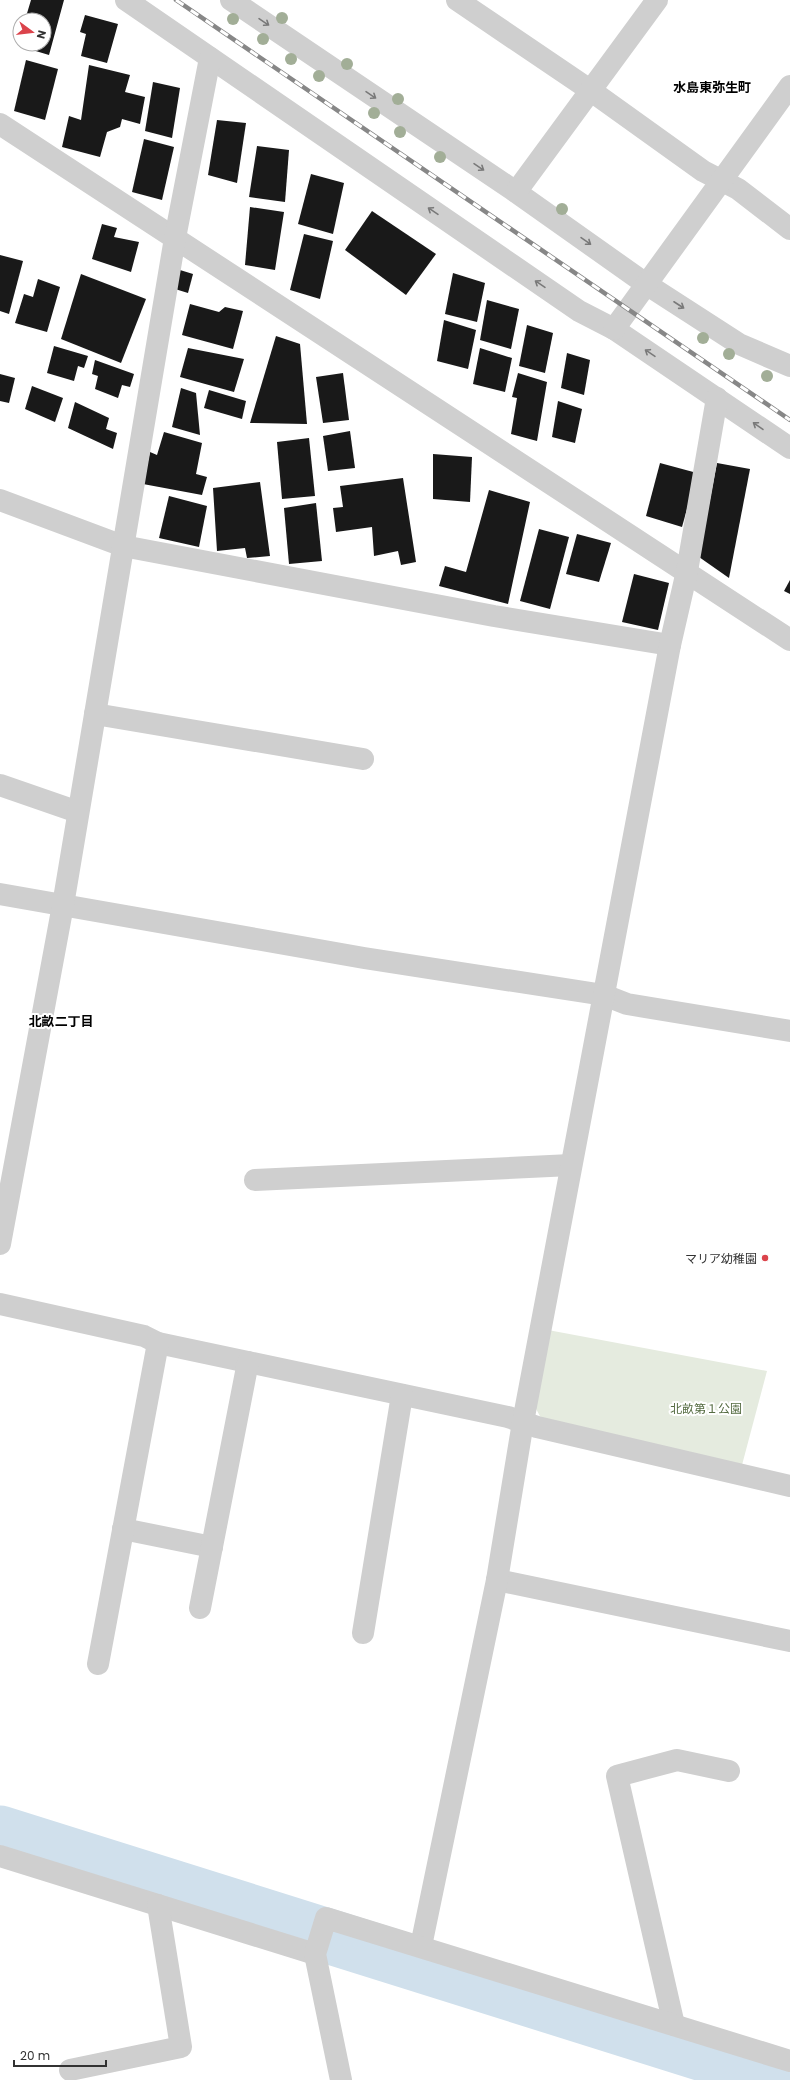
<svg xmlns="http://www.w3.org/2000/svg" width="790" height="2080" font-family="Poppins,'Noto Sans JP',sans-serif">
<rect width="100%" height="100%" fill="#fff"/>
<!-- green -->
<path fill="#e5ebdf" d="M548,1330l219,41 -25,94 -200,-45 -8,-15z"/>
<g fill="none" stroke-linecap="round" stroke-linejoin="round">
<!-- river -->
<path stroke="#d0e0ec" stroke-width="55" d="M0,1833l786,247"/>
</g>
<!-- building -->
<g fill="#191919">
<path d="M31,0h33l-15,55 -30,-9v-2h25v-24h-19z"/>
<path d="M85,15l33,9 -11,39 -26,-7 5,-22 -6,-2z"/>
<path d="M26,60l32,9 -13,51 -31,-9z"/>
<path d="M89,65l41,10 -5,17 20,5 -5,27 -18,-5 -2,8 -13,5 -7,25 -38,-10 7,-31 12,4z"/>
<path d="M153,82l27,6 -8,50 -27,-7z"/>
<path d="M217,120l29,3 -9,60 -29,-8z"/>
<path d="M144,139l30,8 -12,53 -30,-8z"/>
<path d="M257,146l32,4 -4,52 -36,-5z"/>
<path d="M311,174l33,9 -11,51 -35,-10z"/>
<path d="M250,207l34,5 -9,58 -30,-5z"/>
<path d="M372,211l64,43 -30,41 -61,-45z"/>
<path d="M102,224l15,4 -3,9 25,5 -8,30 -39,-13z"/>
<path d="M304,234l29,7 -13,58 -30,-9z"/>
<path d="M0,255l23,6 -14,53 -9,-3z"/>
<path d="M180,270l13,4 -5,19 -13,-4z"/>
<path d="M453,273l32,10 -8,39 -32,-8z"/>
<path d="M81,274l65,25 -25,64 -60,-24z"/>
<path d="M38,279l22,8 -13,45 -32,-9 9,-29 9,3z"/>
<path d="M487,300l32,9 -8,40 -31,-9z"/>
<path d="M190,304l29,8 6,-5 18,4 -10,38 -51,-14z"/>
<path d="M444,320l32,10 -8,39 -31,-8z"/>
<path d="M527,325l26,8 -8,40 -26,-7z"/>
<path d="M276,336l24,8 7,80 -57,-1z"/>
<path d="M54,346l34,10 -4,12 -6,-2 -4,15 -27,-8z"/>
<path d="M188,348l56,11 -10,33 -54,-15z"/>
<path d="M480,348l32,10 -7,34 -32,-8z"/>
<path d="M567,353l23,7 -6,35 -23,-7z"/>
<path d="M95,360l39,14 -4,13 -8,-2 -4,13 -23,-9 3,-13 -6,-2z"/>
<path d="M343,373l6,47 -26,3 -7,-46z"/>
<path d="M518,373l29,9 -10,59 -26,-7 6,-36 -5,-1z"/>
<path d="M0,374l15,4 -6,25 -9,-2z"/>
<path d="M32,386l31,12 -8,24 -30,-13z"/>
<path d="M181,388l15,5 4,42 -28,-8z"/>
<path d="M209,390l37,11 -4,18 -38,-11z"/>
<path d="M558,401l24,8 -7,34 -23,-6z"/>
<path d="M75,402l34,16 -3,11 11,4 -4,16 -45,-21z"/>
<path d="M350,431l5,37 -27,3 -5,-35z"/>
<path d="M164,432l38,11 -6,31 11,3 -5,18 -59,-11 7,-32 7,3z"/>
<path d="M309,438l6,58 -33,3 -5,-57z"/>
<path d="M433,454l39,3 -2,45 -37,-3z"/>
<path d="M660,463l37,10 -15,54 -36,-11z"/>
<path d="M717,463l33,6 -21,109 -30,-21z"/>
<path d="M403,478l13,84 -15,3 -3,-14 -24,5 -2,-29 -36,5 -3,-24 10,-1 -3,-21z"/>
<path d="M260,482l10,74 -23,2 -2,-10 -28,3 -4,-63z"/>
<path d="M489,490l41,12 -22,102 -69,-18 6,-20 21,6z"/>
<path d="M169,496l38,10 -8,41 -40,-9z"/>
<path d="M316,503l6,58 -33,3 -5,-56z"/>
<path d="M539,529l30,8 -19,72 -30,-8z"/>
<path d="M577,534l34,9 -12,39 -33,-8z"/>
<path d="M634,574l35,9 -11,47 -36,-8z"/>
<path d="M790,580v14l-6,-3z"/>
</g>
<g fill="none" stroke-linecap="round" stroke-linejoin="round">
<!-- minor -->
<g stroke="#cfcfcf" stroke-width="22">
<path d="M126,0l453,311 35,18 176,119"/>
<path d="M231,0l285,192 130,92 93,60 51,22"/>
<path d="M457,0l133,90 113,81 35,18 52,40"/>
<path d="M0,124l790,516"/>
<path d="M516,192l141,-192"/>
<path d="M614,329l176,-243"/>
<path d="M0,500l123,46 371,70 176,29"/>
<path d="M95,714l268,45"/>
<path d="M0,785l78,27"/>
<path d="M0,894l364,64 240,37 23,9 163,27"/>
<path d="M255,1180l316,-15"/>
<path d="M0,1244l63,-339 112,-667 35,-180"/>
<path d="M0,1304l144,32 14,7 350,74 29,10 253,59"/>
<path d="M123,1529l89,18"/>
<path d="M497,1580l293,61"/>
<path d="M200,1608l48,-246"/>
<path d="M363,1633l39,-238"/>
<path d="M98,1664l60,-321"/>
<path d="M0,1856l315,98"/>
<path d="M421,1946l76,-366 26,-158 147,-777 17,-74 30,-173"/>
<path d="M674,2025l-57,-249 60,-16 52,11"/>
<path d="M70,2070l111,-23 -23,-142"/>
<path d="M341,2080l-26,-126 11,-36 464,143"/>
</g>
<defs>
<path id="rail" d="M176,0l614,420"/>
</defs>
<!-- rail casing -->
<use href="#rail" stroke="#878787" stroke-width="4.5"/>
<!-- rail -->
<use href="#rail" stroke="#fff" stroke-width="3" stroke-dasharray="9" stroke-linecap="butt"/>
</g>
<!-- trees -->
<g fill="#a2ae97">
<circle cx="282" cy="18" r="6"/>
<circle cx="233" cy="19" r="6"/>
<circle cx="263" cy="39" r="6"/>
<circle cx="291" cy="59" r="6"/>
<circle cx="347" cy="64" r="6"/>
<circle cx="319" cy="76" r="6"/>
<circle cx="398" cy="99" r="6"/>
<circle cx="374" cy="113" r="6"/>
<circle cx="400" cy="132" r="6"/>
<circle cx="440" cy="157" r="6"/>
<circle cx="562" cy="209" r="6"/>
<circle cx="703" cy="338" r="6"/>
<circle cx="729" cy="354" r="6"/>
<circle cx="767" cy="376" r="6"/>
</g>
<!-- one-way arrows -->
<defs><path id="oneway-shaft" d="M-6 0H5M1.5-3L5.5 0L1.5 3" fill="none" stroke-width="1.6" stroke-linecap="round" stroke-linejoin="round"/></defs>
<g stroke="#797979">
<use href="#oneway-shaft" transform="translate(264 22) rotate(34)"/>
<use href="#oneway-shaft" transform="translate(371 95) rotate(34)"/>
<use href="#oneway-shaft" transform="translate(479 167) rotate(34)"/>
<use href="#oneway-shaft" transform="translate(433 211) rotate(-146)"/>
<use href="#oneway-shaft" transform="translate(586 241) rotate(35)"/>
<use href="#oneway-shaft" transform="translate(540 284) rotate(-146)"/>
<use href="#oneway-shaft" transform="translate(679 305) rotate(33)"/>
<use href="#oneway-shaft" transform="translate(650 353) rotate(-146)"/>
<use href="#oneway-shaft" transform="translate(758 426) rotate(-145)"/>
</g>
<!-- markers -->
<circle fill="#db434b" stroke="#fff" stroke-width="1.5" cx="765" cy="1258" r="4"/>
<g text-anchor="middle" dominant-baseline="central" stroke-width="4" stroke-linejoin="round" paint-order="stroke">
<!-- poi labels -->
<g font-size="12" fill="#323232" stroke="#fff" text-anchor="end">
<text x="757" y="1258">マリア幼稚園</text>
</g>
<!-- park labels -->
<g font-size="12" fill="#556c42" stroke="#fff">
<text x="706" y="1408">北畝第１公園</text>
</g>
<!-- neighbourhood labels -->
<g font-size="13" font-weight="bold" fill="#000" stroke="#fff">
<text x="712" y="87">水島東弥生町</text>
<text x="61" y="1021">北畝二丁目</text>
</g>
</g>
<!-- north arrow -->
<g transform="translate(32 32) rotate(105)"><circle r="19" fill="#ffffff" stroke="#adadad"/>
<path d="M0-3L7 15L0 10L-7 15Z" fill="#db434b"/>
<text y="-6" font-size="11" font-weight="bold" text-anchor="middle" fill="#323232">N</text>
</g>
<!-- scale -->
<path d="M14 2060v6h92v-6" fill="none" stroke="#323232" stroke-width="2"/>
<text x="20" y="2060" font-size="12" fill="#323232" stroke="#ffffff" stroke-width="3" paint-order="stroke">20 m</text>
</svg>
